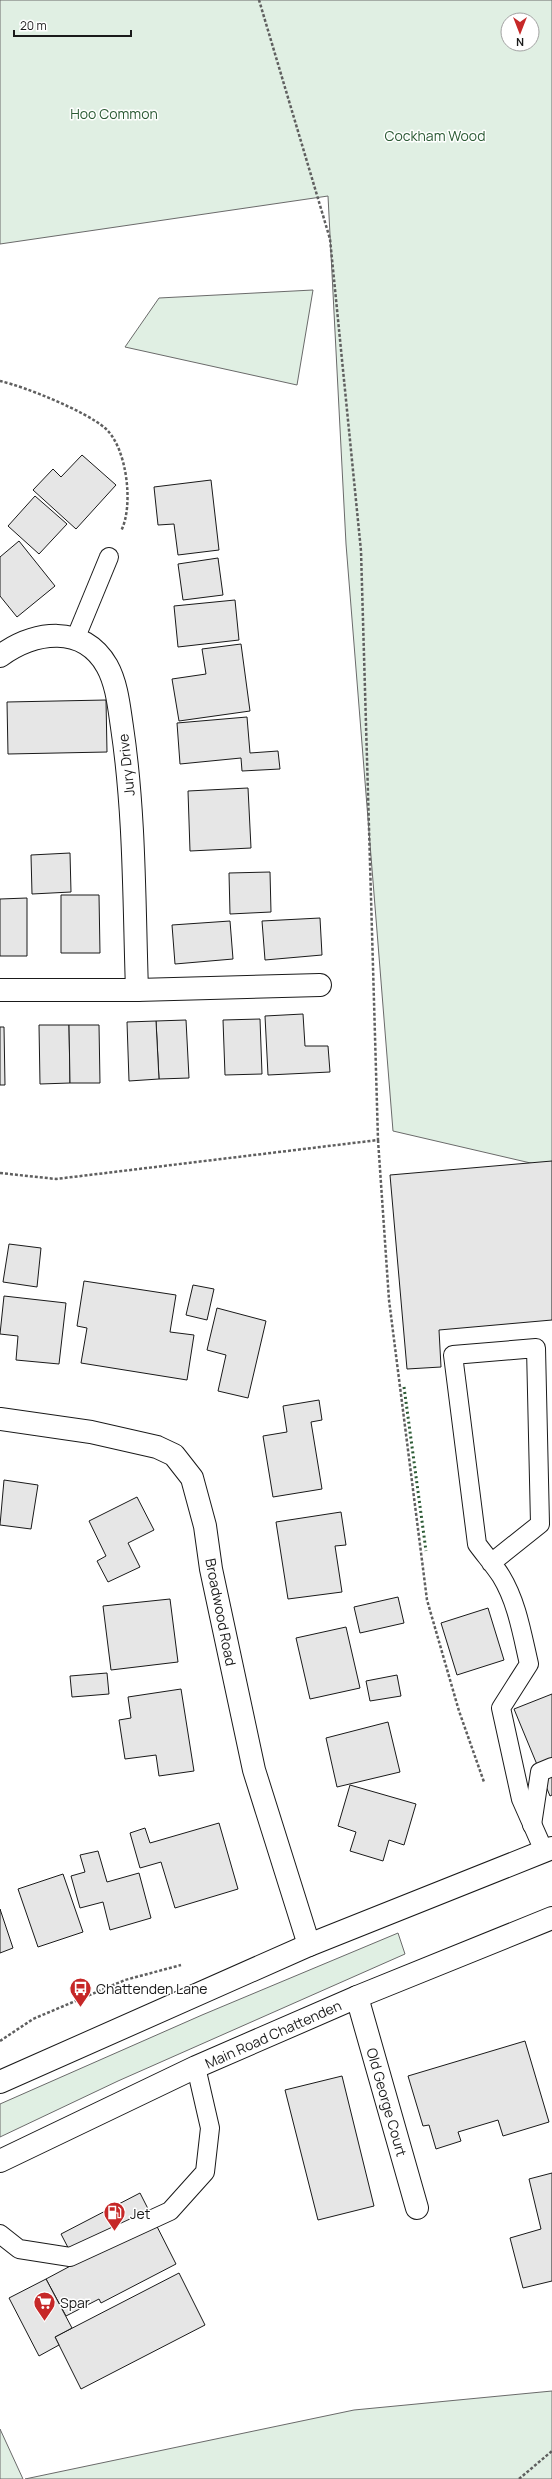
<svg xmlns="http://www.w3.org/2000/svg" width="552" height="2479" font-family="Manrope,sans-serif">
<rect width="100%" height="100%" fill="#fff"/>
<!-- green -->
<g fill="#e0efe3" stroke="#6a6a6a" fill-rule="evenodd">
<path d="M0,0h552v1168l-159,-37 -47,-587 -18,-348 -328,48zM508,20h24v24h-24z"/>
<path d="M313,290l-16,95 -172,-38 34,-49z"/>
<path d="M398,1933l7,21 -287,127 -118,56v-33l202,-89z"/>
<path d="M552,2391v88h-527l329,-69z"/>
<path d="M0,2429l23,50h-23z"/>
</g>
<!-- building -->
<g fill="#e6e6e6" stroke="#1a1a1a">
<path d="M82,455l34,30 -40,44 -43,-39 20,-21 8,8z"/>
<path d="M211,480l8,70 -41,5 -4,-31 -16,1 -4,-38z"/>
<path d="M35,496l32,28 -28,30 -31,-28z"/>
<path d="M19,541l36,45 -38,31 -17,-21v-39z"/>
<path d="M218,558l5,37 -40,5 -5,-36z"/>
<path d="M235,600l4,40 -61,7 -4,-41z"/>
<path d="M241,644l9,67 -71,10 -7,-42 34,-5 -4,-25z"/>
<path d="M106,700l1,52 -99,2 -1,-52z"/>
<path d="M247,717l3,36 28,-2 2,18 -38,2 -1,-13 -61,6 -3,-41z"/>
<path d="M248,788l3,60 -61,3 -2,-60z"/>
<path d="M70,853l1,39 -39,2 -1,-39z"/>
<path d="M270,872l1,40 -41,2 -1,-41z"/>
<path d="M61,895h38l1,58h-39z"/>
<path d="M27,898v58h-27v-57z"/>
<path d="M320,918l2,37 -57,5 -3,-39z"/>
<path d="M230,921l3,38 -58,5 -3,-39z"/>
<path d="M303,1014l2,32h23l2,26 -62,3 -3,-59z"/>
<path d="M260,1019l2,55 -37,1 -2,-55z"/>
<path d="M186,1020l3,58 -30,1 -3,-58z"/>
<path d="M156,1021l3,58 -30,2 -2,-59z"/>
<path d="M39,1025h30l1,58 -30,1z"/>
<path d="M69,1025h30l1,58h-30z"/>
<path d="M0,1027h4l1,58h-5z"/>
<path d="M552,1161v159l-113,10 2,37 -34,2 -17,-194z"/>
<path d="M9,1244l32,4 -4,39 -34,-5z"/>
<path d="M84,1281l92,14 -6,37 24,3 -7,45 -106,-17 6,-35 -10,-2z"/>
<path d="M193,1285l21,4 -7,31 -21,-5z"/>
<path d="M4,1296l62,7 -7,61 -43,-4 2,-24 -18,-2z"/>
<path d="M217,1308l49,13 -18,77 -30,-7 8,-36 -19,-5z"/>
<path d="M319,1400l3,20 -11,2 11,67 -49,8 -10,-61 24,-4 -4,-26z"/>
<path d="M4,1480l34,5 -7,44 -31,-4z"/>
<path d="M137,1497l17,33 -26,13 12,24 -32,15 -11,-21 9,-5 -17,-35z"/>
<path d="M341,1512l5,33 -11,1 7,46 -54,7 -12,-77z"/>
<path d="M398,1597l6,26 -44,10 -6,-26z"/>
<path d="M170,1599l8,63 -67,8 -8,-64z"/>
<path d="M488,1608l16,52 -47,15 -16,-52z"/>
<path d="M346,1627l14,61 -50,11 -14,-61z"/>
<path d="M107,1673l2,21 -37,3 -2,-21z"/>
<path d="M397,1675l4,21 -31,5 -4,-20z"/>
<path d="M181,1689l13,82 -35,5 -3,-21 -31,4 -6,-39 12,-2 -3,-21z"/>
<path d="M552,1694v101l-2,1 -36,-87z"/>
<path d="M388,1722l12,50 -63,15 -11,-49z"/>
<path d="M350,1785l66,19 -12,41 -15,-5 -6,21 -33,-10 6,-19 -18,-6z"/>
<path d="M219,1823l19,66 -63,19 -14,-46 -21,6 -10,-35 15,-5 5,15z"/>
<path d="M98,1851l9,31 32,-9 12,45 -41,12 -7,-28 -23,6 -9,-32 14,-4 -5,-17z"/>
<path d="M63,1874l20,58 -45,15 -20,-58z"/>
<path d="M0,1909l13,39 -13,5z"/>
<path d="M525,2041l24,81 -46,14 -5,-16 -40,12 3,9 -25,8 -7,-24 -6,1 -15,-50z"/>
<path d="M342,2076l32,130 -56,14 -33,-130z"/>
<path d="M552,2173v108l-29,7 -13,-50 31,-9 -12,-50z"/>
<path d="M140,2193l36,71 -75,39 -2,-4 -33,17 -20,-37 30,-16 -15,-29z"/>
<path d="M179,2273l26,52 -124,64 -26,-52z"/>
<path d="M46,2279l26,49 -17,9 4,8 -20,11 -30,-58z"/>
</g>
<g fill="none" stroke-linecap="round" stroke-linejoin="round">
<defs>
<g id="service">
<path d="M76,637l33,-80"/>
<path d="M491,1563l49,-39 -4,-176 -83,7 24,189c8,11 17,21 24,32 16,26 21,58 28,88l-28,44 20,91 23,52"/>
<path d="M532,1825l8,-53 12,-5"/>
<path d="M0,2234l19,15 51,8 100,-46 35,-39 5,-44 -14,-61"/>
</g>
<g id="minor">
<path d="M0,656c35,-25 83,-32 107,10 10,18 12,41 15,61 13,87 12,176 15,263"/>
<path d="M0,990h137l183,-5"/>
<path d="M0,1419l91,13 66,15 17,8 18,23 13,48 6,43 43,201 55,175"/>
<path d="M357,1997l60,211"/>
</g>
<g id="primary">
<path d="M0,2082l309,-137 243,-97"/>
<path d="M0,2161l196,-94 161,-70 195,-79"/>
</g>
</defs>
<!-- service casing -->
<use href="#service" stroke="#1a1a1a" stroke-width="20"/>
<!-- minor casing -->
<use href="#minor" stroke="#1a1a1a" stroke-width="24"/>
<!-- primary casing -->
<use href="#primary" stroke="#1a1a1a" stroke-width="24"/>
<!-- path -->
<g stroke="#5f5f5f" stroke-width="2.5" stroke-dasharray="3 2" stroke-linecap="butt">
<path d="M0,381c26,6 85,30 105,47 22,19 29,78 16,103"/>
<path d="M378,1140l11,160 38,300 32,111 25,71"/>
<path d="M0,1173l56,6 322,-39 -17,-589 -31,-312 -71,-239"/>
<path d="M0,2041l33,-22 92,-39 56,-15"/>
<path d="M519,2479l33,-28"/>
</g>
<!-- service -->
<use href="#service" stroke="#fff" stroke-width="18"/>
<!-- minor -->
<use href="#minor" stroke="#fff" stroke-width="22"/>
<!-- primary -->
<use href="#primary" stroke="#fff" stroke-width="22"/>
<!-- hedge -->
<path stroke="#2b5a34" stroke-width="3" stroke-dasharray="2 3" stroke-linecap="butt" d="M404,1387l22,164"/>
</g>
<!-- icons -->
<defs>
<symbol id="bus-pin" viewBox="-11 -11 22 30"><path d="M0 17L-7.5 6A9.5 9.5 0 1 1 7.5 6Z" fill="#c62828" stroke="#fff"/><path d="M-5-6H5V4H4V6H2V4H-2V6H-4V4H-5ZM-3.5-4V0h7V-4ZM-3.5 1.2v1.5H-2V1.2ZM2 1.2v1.5H3.5V1.2Z" fill="#fff"/></symbol>
<symbol id="fuel-pin" viewBox="-11 -11 22 30"><path d="M0 17L-7.5 6A9.5 9.5 0 1 1 7.5 6Z" fill="#c62828" stroke="#fff"/><path d="M-5.5-6h7V0h2V4h1.3V-2.5L3-4.5l.8-.8L6-3V5H2.5V1h-1V6h-7ZM-4.2-4.7v3.2H.2V-4.7Z" fill="#fff"/></symbol>
<symbol id="supermarket-pin" viewBox="-11 -11 22 30"><path d="M0 17L-7.5 6A9.5 9.5 0 1 1 7.5 6Z" fill="#c62828" stroke="#fff"/><path d="M-6-5.5h2.5l.6 2H6L4.5 2H-2.5L-4.4-4H-6ZM-1.5 3.2a1.3 1.3 0 1 0 .1 0ZM3 3.2a1.3 1.3 0 1 0 .1 0Z" fill="#fff"/></symbol>
</defs>
<g fill-rule="evenodd">
<use href="#bus-pin" x="68" y="1976" width="25" height="34"/>
<use href="#fuel-pin" x="102" y="2200" width="25" height="34"/>
<use href="#supermarket-pin" x="32" y="2290" width="25" height="34"/>
</g>
<g text-anchor="middle" dominant-baseline="central" stroke-width="3" stroke-linejoin="round" paint-order="stroke">
<!-- park labels -->
<g font-size="14" fill="#2b5a34" stroke="#fff">
<text x="114" y="113">Hoo Common</text>
<text x="435" y="135">Cockham Wood</text>
</g>
<!-- street labels -->
<g font-size="14" fill="#1a1a1a" stroke="#fff">
<text transform="translate(126 765) rotate(-96)">Jury Drive</text>
<text transform="translate(221 1612) rotate(79)">Broadwood Road</text>
<text transform="translate(273 2034) rotate(-24)">Main Road Chattenden</text>
<text transform="translate(387 2102) rotate(74)">Old George Court</text>
</g>
<!-- poi labels -->
<g font-size="14" fill="#1a1a1a" stroke="#fff" text-anchor="start">
<text x="96" y="1988">Chattenden Lane</text>
<text x="130" y="2213">Jet</text>
<text x="60" y="2302">Spar</text>
</g>
</g>
<!-- north arrow -->
<g transform="translate(520 32) rotate(180)"><circle r="19" fill="#ffffff" stroke="#a3a3a3"/>
<path d="M0-3L7 15L0 10L-7 15Z" fill="#c62828"/>
<text y="-6" font-size="11" font-weight="bold" text-anchor="middle" fill="#1a1a1a">N</text>
</g>
<!-- scale -->
<path d="M14 30v6h117v-6" fill="none" stroke="#1a1a1a" stroke-width="2"/>
<text x="20" y="30" font-size="12" fill="#1a1a1a" stroke="#ffffff" stroke-width="3" paint-order="stroke">20 m</text>
</svg>
